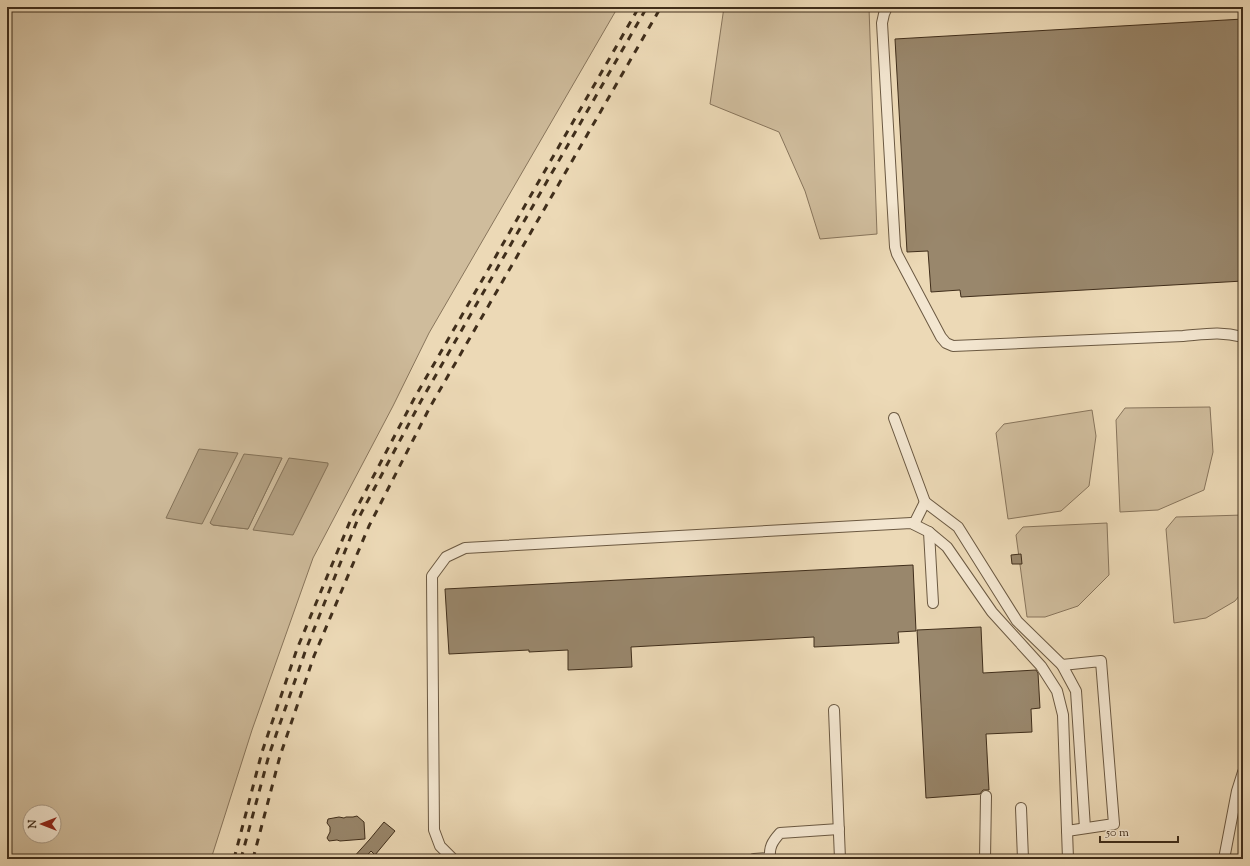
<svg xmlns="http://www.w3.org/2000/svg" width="1250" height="866" font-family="'Sorts Mill Goudy',serif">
<rect width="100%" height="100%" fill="#ecd9b6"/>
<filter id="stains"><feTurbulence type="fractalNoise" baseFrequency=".005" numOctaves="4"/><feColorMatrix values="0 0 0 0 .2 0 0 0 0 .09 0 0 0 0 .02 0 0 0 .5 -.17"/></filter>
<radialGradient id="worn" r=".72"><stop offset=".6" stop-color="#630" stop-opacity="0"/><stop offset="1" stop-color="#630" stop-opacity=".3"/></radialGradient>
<!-- green -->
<g fill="#cfbc9c" stroke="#88755c" fill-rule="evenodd">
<path d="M7,7h611l-189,326 -36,73 -80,152 -61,172 -41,129h-204zM282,458l-34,71 -35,-4 -3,-2zM30,812h24v24h-24z"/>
<path d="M724,7l145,1 8,226 -57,5 -15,-48 -26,-59 -69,-28z"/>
<path d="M1210,407l3,45 -9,38 -46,20 -38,2 -4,-92 9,-12z"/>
<path d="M1092,410l4,26 -7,50 -28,25 -53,8 -12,-86 8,-9z"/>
<path d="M1243,515v76l-8,10 -29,17 -32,5 -8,-94 10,-12z"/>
<path d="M1107,523l2,52 -31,31 -33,11h-18l-11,-82 7,-8z"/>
</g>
<!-- water -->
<g fill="#b29f81" stroke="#847258">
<path d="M199,449l39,4 -36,71 -36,-6z"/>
<path d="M244,454l38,4 -34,71 -35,-4 -3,-2z"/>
<path d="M289,458l39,5v2l-35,70 -40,-5z"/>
</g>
<!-- building -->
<g fill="#99876c" stroke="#402e1b">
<path d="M1243,19v262l-282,16 -1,-7 -29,2 -3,-41 -21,1 -12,-213z"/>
<path d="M1021,554l1,10h-10l-1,-9z"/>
<path d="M913,565l3,66 -18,1 1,11 -85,4v-10l-183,10 1,20 -64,3v-20l-39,2v-2l-80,4 -4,-65z"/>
<path d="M981,627l2,46 53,-3 2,3 2,35 -9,1 1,23 -46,2 3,56h-6l-3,4 -54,4 -9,-168z"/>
<path d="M357,816l7,6 1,17 -25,2 -3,-1 -8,1 -2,-3 3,-6v-5l-3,-4 1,-4 11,-2 5,1 2,-1h7z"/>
<path d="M384,822l11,9 -20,24 -4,-4 -7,8h-12l18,-20z"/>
</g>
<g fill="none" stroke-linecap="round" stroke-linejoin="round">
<defs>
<g id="minor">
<path d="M887,7l-3,7 -2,9 13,224 2,7 44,83 5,6 7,3 230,-10c23,-2 37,-5 60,1"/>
<path d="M894,418l31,84"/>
<path d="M914,524l11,-22 33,25 59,94 45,44 39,-4 13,163 -47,7"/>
<path d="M929,532l4,71"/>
<path d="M1062,665l14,26 9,137"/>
<path d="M834,710l6,149"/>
<path d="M1021,808l2,51"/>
<path d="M453,859l-13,-13 -6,-16 -2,-254 14,-19 19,-9 446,-25 18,9 18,15 45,65 49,54 16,25 6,24 5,144"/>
<path d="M754,859l16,-1"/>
<path d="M770,859c-1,-12 2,-17 10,-26l59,-4"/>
<path d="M985,859l1,-63"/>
<path d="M1224,859l13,-68 6,-19"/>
</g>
</defs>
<!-- minor casing -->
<use href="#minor" stroke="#6b5942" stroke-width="12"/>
<!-- minor -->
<use href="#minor" stroke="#f3e6d0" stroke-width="10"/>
<!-- rail -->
<g stroke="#402e1b" stroke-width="3" stroke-dasharray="7 7" stroke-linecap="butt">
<path d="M234,859l28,-107 35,-103 54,-130 64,-122 224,-390"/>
<path d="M241,859l28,-104 36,-103 52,-131 64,-120 226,-394"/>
<path d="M253,859l27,-103 34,-100 55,-130 61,-119 231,-400"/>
</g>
</g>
<!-- margin -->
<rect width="1250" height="866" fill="none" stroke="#ecd9b6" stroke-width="24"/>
<rect x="8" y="8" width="1234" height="850" fill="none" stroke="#402e1b" stroke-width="2"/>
<rect x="12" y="12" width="1226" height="842" fill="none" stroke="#402e1b"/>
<!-- north arrow -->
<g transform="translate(42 824) rotate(270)"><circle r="19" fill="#f3e6d0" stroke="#ab9c88"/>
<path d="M0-3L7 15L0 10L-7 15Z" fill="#8f2418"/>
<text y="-6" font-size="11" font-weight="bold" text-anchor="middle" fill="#402e1b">N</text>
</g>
<!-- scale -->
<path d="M1100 836v6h78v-6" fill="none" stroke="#402e1b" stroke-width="2"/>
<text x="1106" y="836" font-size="12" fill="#402e1b" stroke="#f3e6d0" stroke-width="3" paint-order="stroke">50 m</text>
<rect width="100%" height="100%" filter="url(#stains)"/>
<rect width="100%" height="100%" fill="url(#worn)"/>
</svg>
